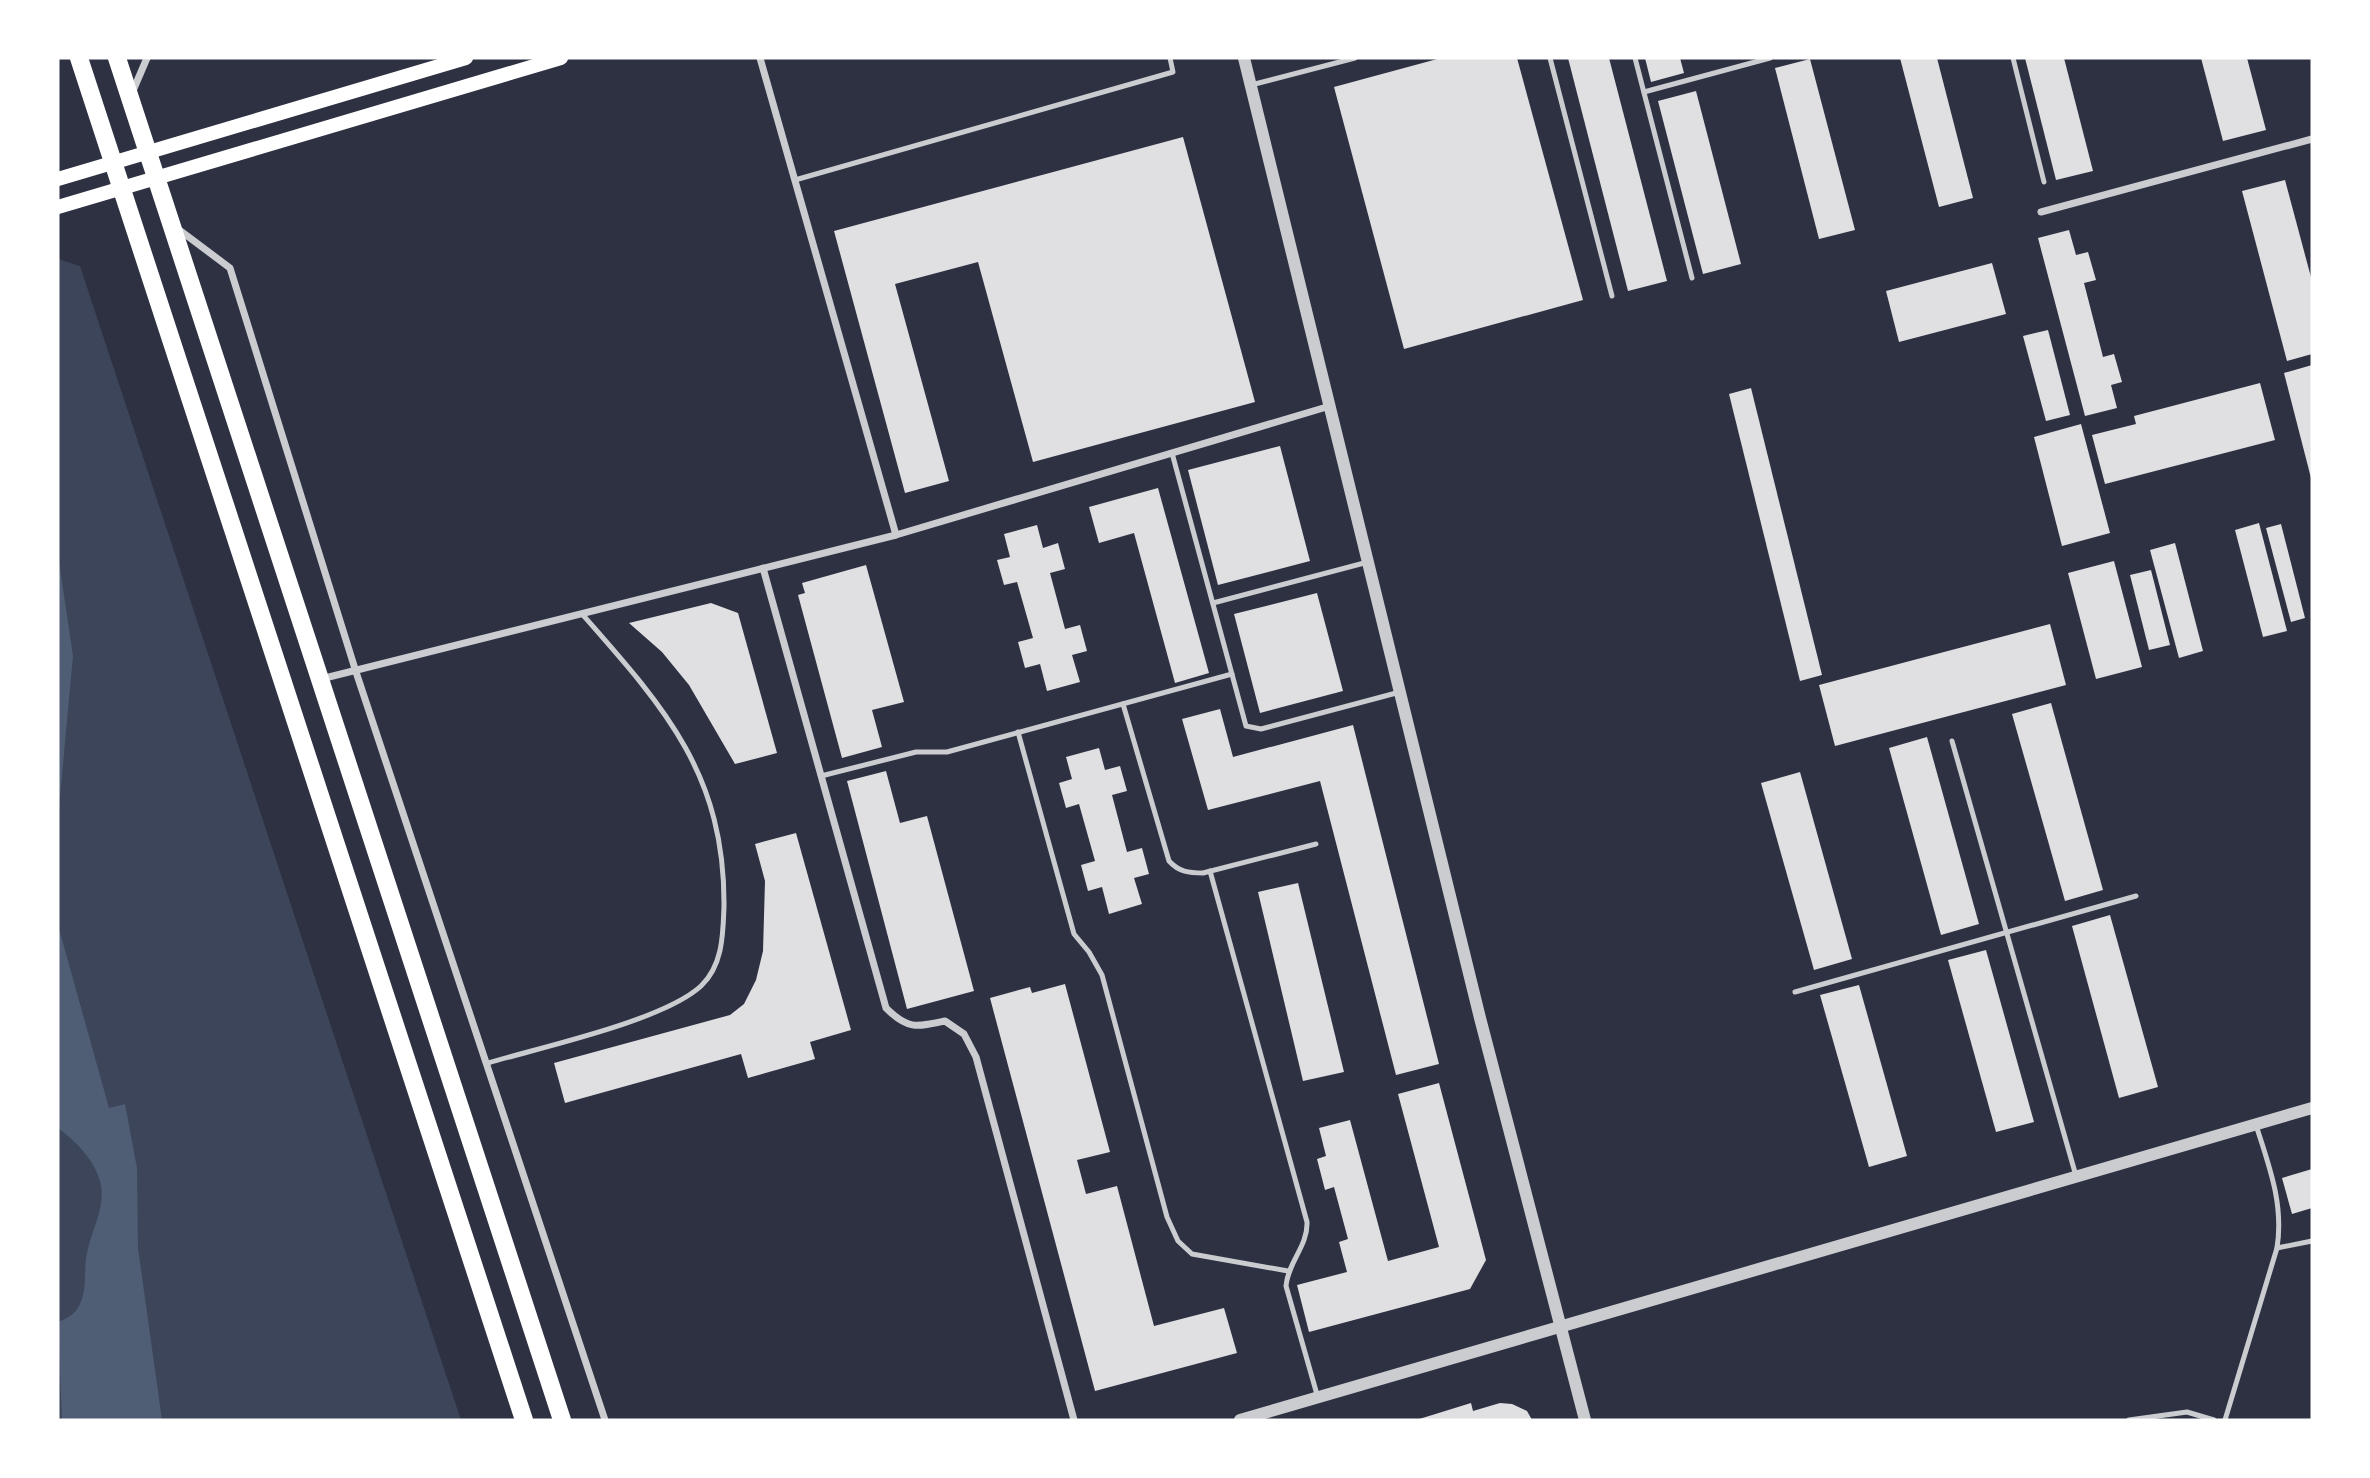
<svg xmlns="http://www.w3.org/2000/svg" width="2370" height="1478" font-family="'PT Sans',sans-serif">
<rect width="100%" height="100%" fill="#2d3142"/>
<!-- green -->
<path fill="#3c4559" d="M58,259l22,7 381,1154h-403z"/>
<!-- water -->
<g fill="#4f5d75">
<path d="M58,555l15,101 -15,162z"/>
<path d="M58,925l51,183 16,-4 12,64 1,80 24,172h-100l-4,-98c8,-3 16,-7 21,-16 9,-16 4,-36 8,-53 5,-25 21,-49 12,-75 -7,-21 -24,-37 -41,-50z"/>
</g>
<!-- building -->
<g fill="#e0e0e3">
<path d="M1441,58h76l66,242 -179,49 -70,-262z"/>
<path d="M1568,58h41l58,223 -39,10z"/>
<path d="M1645,58h35l4,15 -33,9z"/>
<path d="M1900,58h37l36,140 -34,9z"/>
<path d="M2025,58h39l29,113 -37,9z"/>
<path d="M2201,58h46l19,72 -43,11z"/>
<path d="M1810,59l45,171 -36,9 -44,-171z"/>
<path d="M1696,91l45,173 -38,10 -45,-173z"/>
<path d="M1183,137l72,265 -222,60 -55,-200 -83,22 54,197 -44,12 -71,-262z"/>
<path d="M2285,180l27,101v73l-25,7 -45,-170z"/>
<path d="M2069,230l7,25 12,-3 8,28 -12,3 19,74 11,-3 8,28 -11,3 6,23 -32,8 -47,-178z"/>
<path d="M1992,263l14,51 -107,28 -13,-51z"/>
<path d="M2048,330l22,85 -24,6 -23,-85z"/>
<path d="M2312,365v112l-1,1 -27,-105z"/>
<path d="M2260,383l15,57 -170,44 -13,-49 44,-11 -2,-8z"/>
<path d="M1751,388l71,287 -22,6 -71,-287z"/>
<path d="M2081,424l29,109 -48,13 -28,-109z"/>
<path d="M1280,446l30,115 -92,24 -30,-115z"/>
<path d="M1158,488l51,185 -34,10 -41,-150 -35,10 -10,-36z"/>
<path d="M2259,523l28,108 -24,6 -28,-107z"/>
<path d="M2281,524l24,94 -14,4 -25,-94z"/>
<path d="M1037,525l6,23 15,-5 7,26 -15,4 15,56 15,-4 7,26 -15,4 8,27 -33,9 -7,-27 -15,4 -7,-26 15,-4 -16,-56 -13,3 -7,-25 13,-3 -6,-23z"/>
<path d="M2175,543l28,108 -24,7 -29,-108z"/>
<path d="M2114,561l28,106 -46,12 -28,-106z"/>
<path d="M866,565l38,137 -32,8 10,37 -40,11 -44,-163 7,-2 -3,-10z"/>
<path d="M2151,570l19,75 -21,5 -19,-75z"/>
<path d="M1317,593l26,98 -83,22 -26,-99z"/>
<path d="M711,603l27,10 39,140 -42,11 -46,-79 -27,-33 -33,-29z"/>
<path d="M2050,624l16,61 -231,61 -16,-61z"/>
<path d="M2051,703l52,187 -38,11 -53,-187z"/>
<path d="M1220,709l13,48 120,-32 86,339 -43,11 -76,-294 -112,29 -26,-91z"/>
<path d="M1927,737l52,187 -38,11 -52,-187z"/>
<path d="M1099,748l6,22 15,-4 7,25 -15,4 15,57 15,-4 7,26 -15,4 8,26 -33,10 -7,-27 -14,4 -7,-26 14,-4 -16,-57 -13,4 -7,-25 13,-4 -6,-22z"/>
<path d="M886,771l14,52 27,-7 47,175 -67,18 -60,-228z"/>
<path d="M1800,772l52,187 -38,11 -53,-187z"/>
<path d="M796,833l55,197 -41,12 5,17 -67,19 -7,-24 -176,49 -11,-40 176,-48 14,-11 12,-24 7,-29 2,-70 -10,-37z"/>
<path d="M1298,883l46,189 -41,9 -45,-189z"/>
<path d="M2110,915l48,172 -39,11 -47,-172z"/>
<path d="M1986,950l48,172 -38,10 -48,-172z"/>
<path d="M1065,984l45,168 -33,8 9,34 31,-8 37,140 70,-18 13,45 -142,38 -105,-393 40,-11 2,6z"/>
<path d="M1859,985l48,171 -38,11 -49,-172z"/>
<path d="M1439,1083l47,177 -16,29 -161,43 -12,-47 50,-13 -8,-30 9,-3 -14,-52 -9,3 -8,-31 9,-3 -7,-28 31,-8 38,141 51,-14 -41,-153z"/>
<path d="M2312,1169v39l-20,6 -10,-36z"/>
<path d="M1471,1403l2,8 27,-8 12,1 15,7 5,9h-116z"/>
</g>
<g fill="none" stroke-linecap="round" stroke-linejoin="round">
<!-- service -->
<g stroke="#caccd0" stroke-width="5">
<path d="M1550,58l62,238"/>
<path d="M1635,58l57,220"/>
<path d="M2013,58l31,124"/>
<path d="M1251,85l104,-27"/>
<path d="M1644,92l126,-34"/>
<path d="M795,180l378,-108 -3,-14"/>
<path d="M1172,453l74,273 15,3 139,-37"/>
<path d="M1213,603l155,-41"/>
<path d="M1123,704l46,157c10,11 20,12 34,12l113,-29"/>
<path d="M1018,732l56,202 15,18 13,23 65,242 11,24 14,13 96,17"/>
<path d="M1952,741l124,435"/>
<path d="M821,776l95,-24h31l285,-78"/>
<path d="M1210,871l97,351c1,24 -19,40 -21,64l32,112"/>
<path d="M1795,992l341,-96"/>
<path d="M488,1063c53,-16 175,-42 213,-77 22,-21 22,-52 23,-80 1,-132 -60,-199 -142,-292"/>
<path d="M2277,1248l35,-7"/>
<path d="M2129,1420l58,-8 27,8"/>
<path d="M2225,1420l52,-172c7,-44 -8,-82 -21,-123"/>
</g>
<!-- minor -->
<g stroke="#caccd0" stroke-width="7">
<path d="M760,58l136,477"/>
<path d="M132,93l15,-35"/>
<path d="M2041,212l271,-73"/>
<path d="M178,229l52,39 126,404 249,748"/>
<path d="M763,568l123,440c22,22 31,19 59,13l19,13 12,23 98,363"/>
<path d="M321,679l575,-144 434,-129"/>
</g>
<!-- tertiary -->
<g stroke="#caccd0" stroke-width="12">
<path d="M1244,58l236,960 105,402"/>
<path d="M1240,1420l1072,-312"/>
</g>
<!-- secondary -->
<g stroke="#fff" stroke-width="14">
<path d="M58,179l408,-121"/>
<path d="M58,207l503,-149"/>
</g>
<!-- primary -->
<g stroke="#fff" stroke-width="18">
<path d="M79,58l445,1362"/>
<path d="M117,58l445,1362"/>
</g>
</g>
<!-- border -->
<rect width="2370" height="1478" fill="none" stroke="#ffffff" stroke-width="119"/>
</svg>
